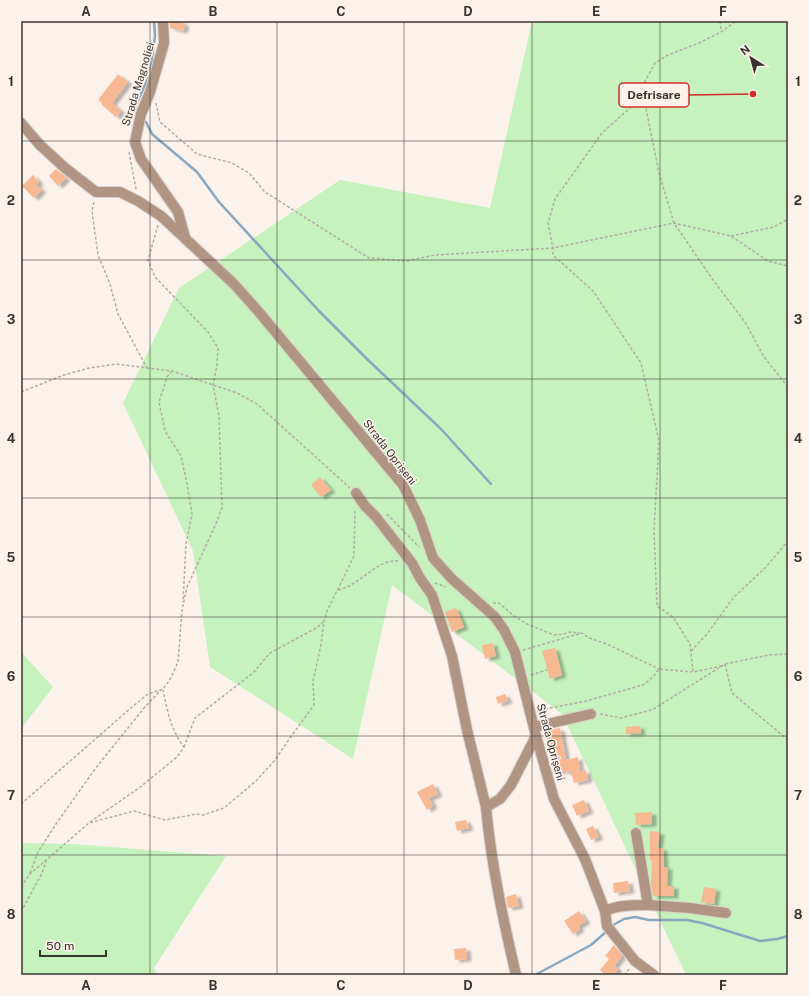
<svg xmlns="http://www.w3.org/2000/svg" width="809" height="996" font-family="'Public Sans',sans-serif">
<defs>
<filter id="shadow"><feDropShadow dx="4.5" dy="2.5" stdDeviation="1" flood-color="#0004"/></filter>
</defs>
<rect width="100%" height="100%" fill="#fcf2ec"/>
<!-- green -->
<g fill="#c6f2be">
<path d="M532,21h256v954h-102l-124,-261 -170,-129 -39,174 -143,-92 -17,-116 -70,-148 56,-115 161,-108 150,28z"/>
<path d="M21,652l32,35 -32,42z"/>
<path d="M21,843l52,1 153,12 -72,112 3,7h-136z"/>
</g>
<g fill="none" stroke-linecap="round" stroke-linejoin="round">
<!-- stream -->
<g stroke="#87a8c1" stroke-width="2.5">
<path d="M136,108l-1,-1 15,-33 5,-38 -1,-15"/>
<path d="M146,122l6,12 45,38 22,30 100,109 49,49 73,69 50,55"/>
<path d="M611,927l4,-3 9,-5 11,-2 14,3h38l15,3 58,18 17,-2 11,-3"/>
<path d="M535,975l56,-30 16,-14"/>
</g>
</g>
<!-- building -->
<g fill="#f7b892" filter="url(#shadow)">
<path d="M170,21h12v2l3,1 -2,7 -13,-3z"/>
<path d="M118,74l10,8 -16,21 9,8 -5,6 -15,-13 1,-1 -4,-3z"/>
<path d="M56,169l10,9 -8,8 -9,-10z"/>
<path d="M33,175l6,7 -3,3 6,5 -8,8 -12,-12z"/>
<path d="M320,477l11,13 -10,7 -10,-12z"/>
<path d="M456,608l8,19 -12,5 -7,-20z"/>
<path d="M493,643l3,13 -11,3 -3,-14z"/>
<path d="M555,648l7,27 -12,4 -8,-28z"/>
<path d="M505,694l3,7 -10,3 -2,-7z"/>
<path d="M640,726l1,7 -15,1v-7z"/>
<path d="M560,728l6,32 12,-3 2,15 6,-2 2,10 -14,3 -3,-12 -6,2v-3l-7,2 -3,-18 -3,1 -6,-24z"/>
<path d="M433,784l5,10 -9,4 4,8 -6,4 -10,-18z"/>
<path d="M584,800l5,11 -12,5 -5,-11z"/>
<path d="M652,812v12l-16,1 -1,-12z"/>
<path d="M466,820l3,8 -12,3 -2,-9z"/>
<path d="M593,826l6,11 -8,3 -5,-11z"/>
<path d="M650,831l10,1 -2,16h5l1,19h4l-1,19h7v10h-21l-2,-11 1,-25h-2z"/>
<path d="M628,881l2,10 -16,2 -1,-10z"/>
<path d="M704,887l12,2 -2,15 -13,-2z"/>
<path d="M516,894l3,12 -11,2 -2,-11z"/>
<path d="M579,911l7,10 -8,5 2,3 -7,5 -9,-13z"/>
<path d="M614,945l8,11 -8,10 4,3 -5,6h-7l-6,-5 9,-11 -4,-3z"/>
<path d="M466,948l1,11 -12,1 -1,-11z"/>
</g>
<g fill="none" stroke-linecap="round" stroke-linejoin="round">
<defs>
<g id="minor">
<path d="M163,21l1,22 -14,49 -9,22 -6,28 6,17 37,53 7,25"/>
<path d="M21,123l19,22 25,23 31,24h24l18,9 23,15 73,68 24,27 145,174 17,35 13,38 19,21 43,38 9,13 11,22 21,84 18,63 31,60 20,52 2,15 28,35 19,14"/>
<path d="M356,493l9,13 11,11 36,46 8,15 12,17 20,61 15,74 19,77"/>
<path d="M534,727l57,-13"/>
<path d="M648,905l42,3 36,5"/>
<path d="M605,911c13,-6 29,-6 43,-6l-12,-72"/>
<path d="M516,975c-13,-56 -25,-112 -30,-168l14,-8 11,-14 25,-49"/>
</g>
</defs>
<!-- minor casing -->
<use href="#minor" stroke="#d9d0ca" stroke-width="12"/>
<!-- path -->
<g stroke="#b4aba6" stroke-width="1.5" stroke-dasharray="3 2" stroke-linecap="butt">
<path d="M720,21l1,10"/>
<path d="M642,89l17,84 15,50 39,57 32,42 19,35 24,30"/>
<path d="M156,103l4,19 37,32 35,9 17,10 16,19 104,66 38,3 28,-6 118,-7 121,-25 57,13 37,25 20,5"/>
<path d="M129,152l7,37"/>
<path d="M94,202l-2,9 6,44 12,29 8,30 29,54"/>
<path d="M731,236l43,-9 14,-8"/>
<path d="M172,371l-5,6 -8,25 6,29 16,25 6,28 5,30 -6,30 -3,58"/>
<path d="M21,392l43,-17 25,-7 27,-4 56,7 65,22 20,11 93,84"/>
<path d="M387,514l32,33"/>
<path d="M435,583l11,4"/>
<path d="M338,590c22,-4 39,-32 61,-29"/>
<path d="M493,603h6l15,13 13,8 27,11 10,-1 6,-2 10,1"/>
<path d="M523,650l59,-17 7,5 18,6 52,25"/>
<path d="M691,651l16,-17 27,-37 31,-29 23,-27"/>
<path d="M725,664l7,29 56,47"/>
<path d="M722,666l-29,6 -3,-28 -17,-27 -16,-11 -3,-75 5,-90 -18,-78 -48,-72 -40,-36v-7l-5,-25 7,-24 47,-66 29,-26 24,-44 13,-8 31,-12 22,-11 15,-11"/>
<path d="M531,675l16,-5"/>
<path d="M540,710l46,-9 57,-16 10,-8 6,-8 33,3"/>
<path d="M600,714l21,4 31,-8 73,-46 44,-9 19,-1"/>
<path d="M184,747l11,-29 58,-45 17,-20 48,-26 5,-5"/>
<path d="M21,804l111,-97 16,-13 15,-5 8,-11 7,-16 4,-52 5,-23 28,-61 7,-18 -3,-92 -6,-31 4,-20 1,-17 -10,-16 -53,-55 -7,-17 10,-35"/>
<path d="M90,822l49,-34 38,-31 7,-10c-13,-16 -17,-38 -21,-57"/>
<path d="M30,873l8,-21 18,-28 39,-55 49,-61 17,-18"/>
<path d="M21,887l9,-13 59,-51 45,-12 31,9 31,-6 7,1 21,-7 33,-28 18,-20 15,-22 24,-33 -1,-24 8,-36 3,-24 3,-10 27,-55 1,-46"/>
<path d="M21,912l21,-39 4,-12"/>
<path d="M624,975l5,-6"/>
</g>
<!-- minor -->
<use href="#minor" stroke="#b09584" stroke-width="10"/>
</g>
<!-- grid -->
<path fill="none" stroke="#39332f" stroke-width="1" stroke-opacity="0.55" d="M150,21v954M277,21v954M404,21v954M532,21v954M660,21v954M21,141h767M21,260h767M21,379h767M21,498h767M21,617h767M21,736h767M21,855h767"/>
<g text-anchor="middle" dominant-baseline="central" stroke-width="3" stroke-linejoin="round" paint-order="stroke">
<!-- street labels -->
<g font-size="11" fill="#39332f" stroke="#fcf2ec">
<text transform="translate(138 84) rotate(-73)">Strada Magnoliei</text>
<text transform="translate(390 452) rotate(52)">Strada Oprișeni</text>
<text transform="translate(551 742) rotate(75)">Strada Oprișeni</text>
</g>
</g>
<!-- callouts -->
<path fill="none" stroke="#d62828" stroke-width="1.5" d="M753 94L689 95"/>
<circle fill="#d62828" stroke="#fcf2ec" stroke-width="1.5" cx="753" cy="94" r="4"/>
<rect fill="#fcf2ec" stroke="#d62828" stroke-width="1.5" x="619" y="83" width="70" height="24" rx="4"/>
<g font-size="12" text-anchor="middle" font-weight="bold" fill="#39332f">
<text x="654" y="99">Defrisare</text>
</g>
<!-- border -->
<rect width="809" height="996" fill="none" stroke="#fcf2ec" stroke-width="44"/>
<!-- north arrow -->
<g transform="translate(751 58) rotate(323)" stroke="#fcf2ec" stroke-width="3" paint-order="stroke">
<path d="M0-3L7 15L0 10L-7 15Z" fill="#39332f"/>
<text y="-6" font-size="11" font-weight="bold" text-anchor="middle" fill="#39332f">N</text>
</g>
<!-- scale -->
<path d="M40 950v6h66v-6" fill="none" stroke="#39332f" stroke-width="2"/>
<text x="46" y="950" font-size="12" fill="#39332f" stroke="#fcf2ec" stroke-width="3" paint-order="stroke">50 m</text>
<rect x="22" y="22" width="765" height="952" fill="none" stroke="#39332f" stroke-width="1.5"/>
<g font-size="13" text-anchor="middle" font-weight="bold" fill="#39332f">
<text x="86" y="16">A</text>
<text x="213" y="16">B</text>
<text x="341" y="16">C</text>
<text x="468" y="16">D</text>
<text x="596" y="16">E</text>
<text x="723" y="16">F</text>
<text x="11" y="86">1</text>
<text x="798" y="86">1</text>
<text x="11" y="205">2</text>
<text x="798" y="205">2</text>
<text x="11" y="324">3</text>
<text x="798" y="324">3</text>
<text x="11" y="443">4</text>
<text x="798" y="443">4</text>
<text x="11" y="562">5</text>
<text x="798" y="562">5</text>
<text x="11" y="681">6</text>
<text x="798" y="681">6</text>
<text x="11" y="800">7</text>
<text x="798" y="800">7</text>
<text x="11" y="919">8</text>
<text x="798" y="919">8</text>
<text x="86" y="990">A</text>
<text x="213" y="990">B</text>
<text x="341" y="990">C</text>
<text x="468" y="990">D</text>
<text x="596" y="990">E</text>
<text x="723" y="990">F</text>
</g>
</svg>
